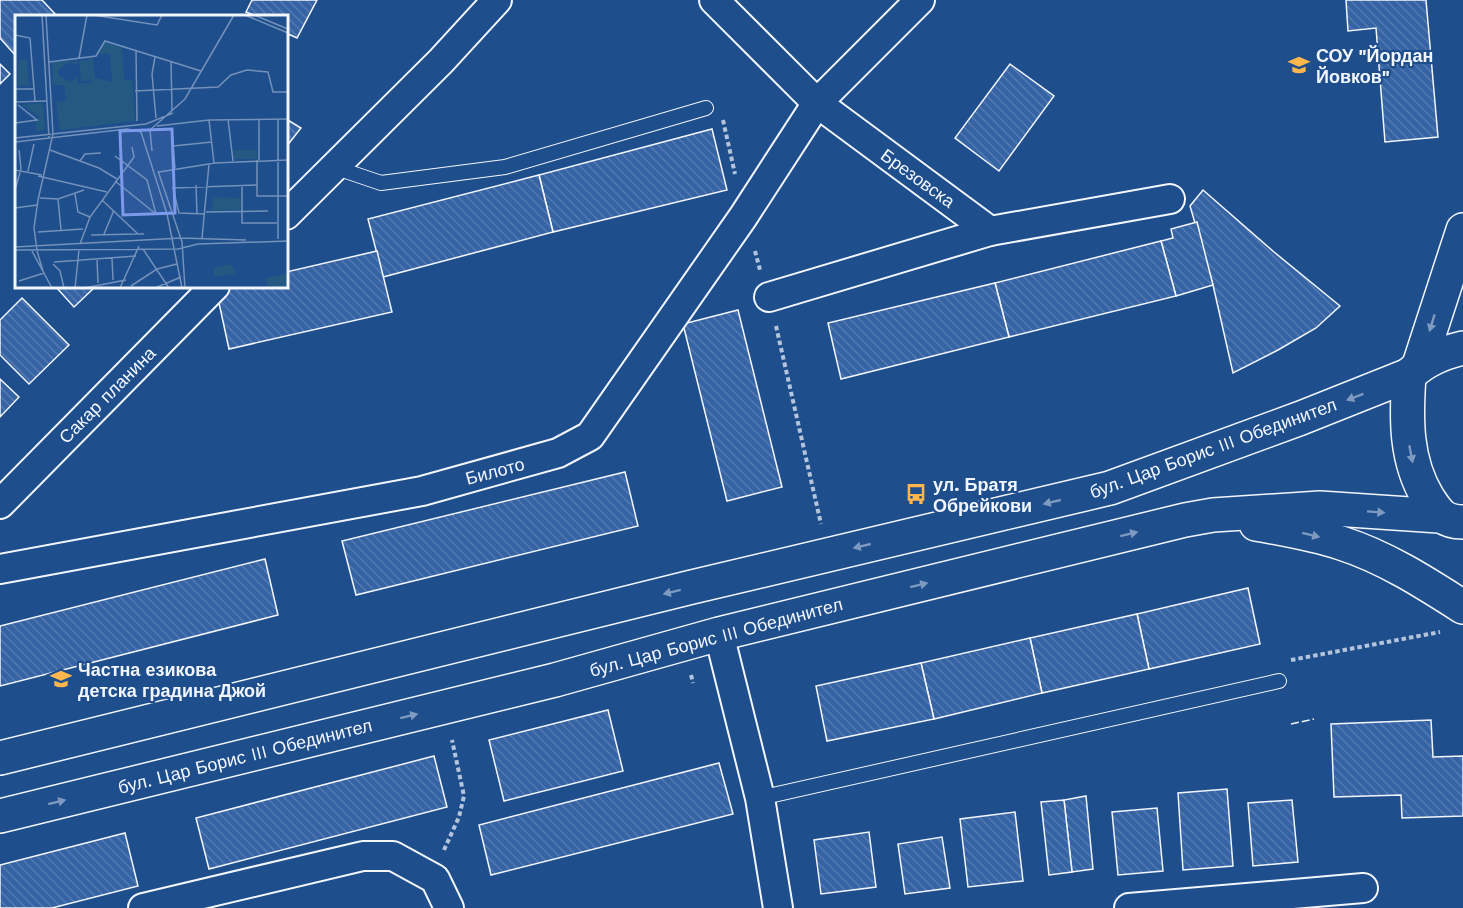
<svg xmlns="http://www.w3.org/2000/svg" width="1463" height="908" font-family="'Work Sans',sans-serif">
<defs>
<pattern id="building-back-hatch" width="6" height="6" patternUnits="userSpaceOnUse" patternTransform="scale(1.5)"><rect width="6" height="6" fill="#3563a3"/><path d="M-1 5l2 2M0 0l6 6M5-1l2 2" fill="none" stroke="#537ab1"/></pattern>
</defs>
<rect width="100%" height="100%" fill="#1f4e8c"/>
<!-- building -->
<g fill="url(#building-back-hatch)" stroke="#f2f6ff" stroke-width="1.5">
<path d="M0,0h42l15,16h-41v40l-16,-18z"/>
<path d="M252,0h65l-20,38 -11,-5v-17h-30l-10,-4z"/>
<path d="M1346,0h80l12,137 -53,5 -9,-114 -28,3z"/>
<path d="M0,64l10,10 -10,10z"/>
<path d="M1010,64l44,32 -55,75 -44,-33z"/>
<path d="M286,119l15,9 -15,19z"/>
<path d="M712,129l15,61 -174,42 -14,-57z"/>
<path d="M539,175l14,57 -170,45 -15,-58z"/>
<path d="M1203,190l71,62 66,54 -24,22 -38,22 -45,23 -20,-88 -23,-79z"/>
<path d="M1197,222l16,63 -37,11 -15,-55 12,-3 -2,-9z"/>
<path d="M1161,241l15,55 -167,41 -14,-54z"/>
<path d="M377,251l15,61 -163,37 -13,-60 10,-3h60v-14z"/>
<path d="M995,283l14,54 -168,42 -13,-56z"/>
<path d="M55,286h41l-22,21z"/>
<path d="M22,298l47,47 -40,39 -29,-29v-35z"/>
<path d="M738,310l44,177 -55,14 -44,-177z"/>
<path d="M0,379l19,18 -19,20z"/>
<path d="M625,472l13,54 -282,69 -14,-54z"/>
<path d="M265,559l13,56 -278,71v-60z"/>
<path d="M1248,588l12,56 -111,25 -12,-55z"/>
<path d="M1137,614l12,55 -107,24 -12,-55z"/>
<path d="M1030,638l12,55 -108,26 -13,-56z"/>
<path d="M921,663l13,56 -107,22 -11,-55z"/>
<path d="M608,710l15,61 -119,30 -15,-61z"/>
<path d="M1431,720l2,37 30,-1v60l-61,2 -1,-23 -67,2 -3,-73z"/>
<path d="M434,756l13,51 -238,62 -13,-51z"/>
<path d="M719,763l14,51 -242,61 -12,-50z"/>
<path d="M1227,789l6,77 -50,4 -5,-77z"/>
<path d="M1086,796l7,73 -21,3 -8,-72z"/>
<path d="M1064,800l8,72 -23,3 -8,-73z"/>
<path d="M1292,800l6,62 -45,4 -5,-63z"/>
<path d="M1157,808l6,63 -45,4 -6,-63z"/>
<path d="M1015,812l8,69 -55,6 -8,-68z"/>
<path d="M869,832l7,55 -55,7 -7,-54z"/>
<path d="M125,833l13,53 -86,22h-52v-43z"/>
<path d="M942,837l8,51 -45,6 -7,-50z"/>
</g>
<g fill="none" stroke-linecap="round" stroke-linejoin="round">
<defs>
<g id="lane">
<path d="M334,167l47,16 124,-16 201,-59"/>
<path d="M760,798l519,-117"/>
</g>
<g id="street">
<path d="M714,0l103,103 173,128 180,-32"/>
<path d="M286,215l155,-154 56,-61"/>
<path d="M769,297l221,-66"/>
<path d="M0,504l215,-218"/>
<path d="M0,569l422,-78 136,-38 32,-17 153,-219 74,-114 103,-103"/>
<path d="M719,634l41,164 18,110"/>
<path d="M143,908l220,-52h30l42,23 14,29"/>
<path d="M1129,908l234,-20"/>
</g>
<g id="secondary">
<path d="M1463,348c-21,5 -38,12 -54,27 -3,43 -4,85 19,123 10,15 15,24 35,24"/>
<path d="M1419,365l44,-135"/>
<path d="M1256,524c28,5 58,10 85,19 44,14 83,39 122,64"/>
<path d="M0,758l692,-171 418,-99 191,-70 108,-43"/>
<path d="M0,816l555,-136 164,-46 466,-114 28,-5 107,-7 119,8"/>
</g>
</defs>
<!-- lane casing -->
<use href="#lane" stroke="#f2f6ff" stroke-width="16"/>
<!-- street casing -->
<use href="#street" stroke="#f2f6ff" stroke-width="32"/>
<!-- secondary casing -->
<use href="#secondary" stroke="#f2f6ff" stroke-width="36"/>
<!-- path -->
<g stroke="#b3c4dc" stroke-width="4" stroke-dasharray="4.5 3" stroke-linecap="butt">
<path d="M723,120l12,54"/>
<path d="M755,251l5,19"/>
<path d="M776,326l45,198"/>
<path d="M1291,660l149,-28"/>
<path d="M691,675l2,8"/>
<path d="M444,850l15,-33 5,-21 -12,-56"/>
</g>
<!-- lane -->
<use href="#lane" stroke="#1f4e8c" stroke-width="14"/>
<!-- street -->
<use href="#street" stroke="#1f4e8c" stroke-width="28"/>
<!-- secondary -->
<use href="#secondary" stroke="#1f4e8c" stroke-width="33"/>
<!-- fence -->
<path stroke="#f2f6ff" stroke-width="1.5" stroke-dasharray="8 3" stroke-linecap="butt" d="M1291,724l23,-5"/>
</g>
<!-- one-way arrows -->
<defs><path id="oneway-solid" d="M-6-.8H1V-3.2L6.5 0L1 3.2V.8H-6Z" transform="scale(1.5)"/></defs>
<g fill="#7e9ac0">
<use href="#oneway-solid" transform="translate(1432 323) rotate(107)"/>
<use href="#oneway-solid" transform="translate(1355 397) rotate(159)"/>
<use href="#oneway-solid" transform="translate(1411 454) rotate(79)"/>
<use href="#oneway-solid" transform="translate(1052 502) rotate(167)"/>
<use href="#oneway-solid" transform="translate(1376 512) rotate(4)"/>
<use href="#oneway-solid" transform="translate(1129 534) rotate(-14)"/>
<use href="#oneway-solid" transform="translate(1311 535) rotate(14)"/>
<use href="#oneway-solid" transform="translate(862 546) rotate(167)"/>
<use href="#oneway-solid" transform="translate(919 585) rotate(-14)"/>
<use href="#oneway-solid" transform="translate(672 592) rotate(166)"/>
<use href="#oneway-solid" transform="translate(409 716) rotate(-14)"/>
<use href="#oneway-solid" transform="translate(57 802) rotate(-14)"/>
</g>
<!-- icons -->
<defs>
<symbol id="school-bare" viewBox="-9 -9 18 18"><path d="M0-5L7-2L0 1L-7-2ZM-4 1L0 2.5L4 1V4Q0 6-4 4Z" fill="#ffb74d" stroke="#1f4e8c" stroke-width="2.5" paint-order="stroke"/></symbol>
<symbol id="bus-bare" viewBox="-9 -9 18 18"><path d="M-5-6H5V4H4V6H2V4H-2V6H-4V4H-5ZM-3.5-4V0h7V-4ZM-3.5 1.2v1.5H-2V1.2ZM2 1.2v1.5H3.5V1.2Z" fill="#ffb74d" stroke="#1f4e8c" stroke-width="2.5" paint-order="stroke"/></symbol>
</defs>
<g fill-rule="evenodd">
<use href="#school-bare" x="1284" y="50" width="30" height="30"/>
<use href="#bus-bare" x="901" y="479" width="30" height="30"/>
<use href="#school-bare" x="46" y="664" width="30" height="30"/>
</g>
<g text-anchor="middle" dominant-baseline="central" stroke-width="4.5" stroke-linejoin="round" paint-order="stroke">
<!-- poi labels -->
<g font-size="18" font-weight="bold" fill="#f2f6ff" stroke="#1f4e8c" text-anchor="start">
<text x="1316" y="55">СОУ "Йордан<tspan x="1316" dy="21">Йовков"</tspan></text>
<text x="933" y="484">ул. Братя<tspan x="933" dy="21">Обрейкови</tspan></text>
<text x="78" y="669">Частна езикова<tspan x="78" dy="21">детска градина Джой</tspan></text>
</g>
<!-- street labels -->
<g font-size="18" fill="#f2f6ff" stroke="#1f4e8c">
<text transform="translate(918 178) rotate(36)">Брезовска</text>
<text transform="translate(107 395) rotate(-45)">Сакар планина</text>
<text transform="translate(1213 448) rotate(-20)">бул. Цар Борис III Обединител</text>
<text transform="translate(495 471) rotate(-15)">Билото</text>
<text transform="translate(716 637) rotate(-15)">бул. Цар Борис III Обединител</text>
<text transform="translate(245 756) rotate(-14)">бул. Цар Борис III Обединител</text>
</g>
</g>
<!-- overview -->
<g transform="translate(15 15)">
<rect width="273" height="273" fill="#1f4e8c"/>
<path d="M64,46h10l2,19 -10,1z" fill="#245a82"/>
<path d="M89,27l18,6 2,32h8l3,41 -75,9 -4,-28 10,-1 -2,-16h-11l-1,-23 25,-1v4l-8,-3 -11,8v5l13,7 6,-5 1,7 13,-2 -2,-22 -10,1 14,-3 2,20 17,4 -2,-28h-11zM4,45h8l2,25 -12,1zM28,88l2,26 -9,3 -1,-12 5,-3 -18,-12zM218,135h24v9h-23zM198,182l28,1v12l-29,1zM216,249l5,9 -21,4 -2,-9zM273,258v15h-20l-2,-10z" fill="#245a82"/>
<path fill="none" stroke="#7391ba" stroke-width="1.5" d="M27,0l7,123M78,0l64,10 5,-10M230,0l43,18M239,0l34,14M0,20l15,3 5,63M121,36l1,70M140,42l-3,17 4,44M64,43l8,-43M34,47l47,-6 9,-15 96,30M156,47l1,48M0,74h19M120,76l83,-4 13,-12 16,-5 21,2 5,20h15M0,87l31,-1M213,104l5,42M194,105l5,43M0,108l22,-3 -19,-15M142,111l52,-6 79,-1M135,115l2,21M135,115l35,-31 49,-84M157,120l3,33M0,123l131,-14 27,-11M0,127l112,-13 14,3 26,82 15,74M158,131l39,-4M35,135l49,18 18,11M100,141l32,24 9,34M242,145v36h31M244,145v-41M65,146l5,-7 16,-1M0,155l27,5M13,156l6,-27M143,156l24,71 3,46M144,157l56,-9 73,-3M23,161l69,16M100,166l41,33M181,170l1,29M227,170v38h35M0,175l6,-21 -2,-19M60,179l3,18 12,5M25,183l18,1 26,-9M43,184l3,31M87,185l36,34h6M0,193l22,-3M191,197l62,-1M190,199l-26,-1 -6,-25 84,-3M23,217l45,-3M89,219l10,-24M76,220l46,-1M187,223l7,-74M263,224v-120M65,229l10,-27 44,-60 -2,-10M0,232l166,-9 65,2M128,234l26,39M0,235l163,-1 20,-5 90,-3M22,235l-3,-22 4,-28 15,-66 -7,-119M17,236l20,37M22,236l6,20M97,243l1,22M82,244l1,24M39,247l82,-6M38,249l7,7 4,17M4,266l25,-8M116,271l26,-17 20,-5M60,273l4,-38M69,273l42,-8M105,273l19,-42M140,273l26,-11"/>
<path fill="#7d9aea" fill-opacity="0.15" stroke="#7d9aea" stroke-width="3" d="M157,114l3,84 -52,2 -3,-84z"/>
<rect width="273" height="273" fill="none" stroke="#f2f6ff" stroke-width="3"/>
</g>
</svg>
